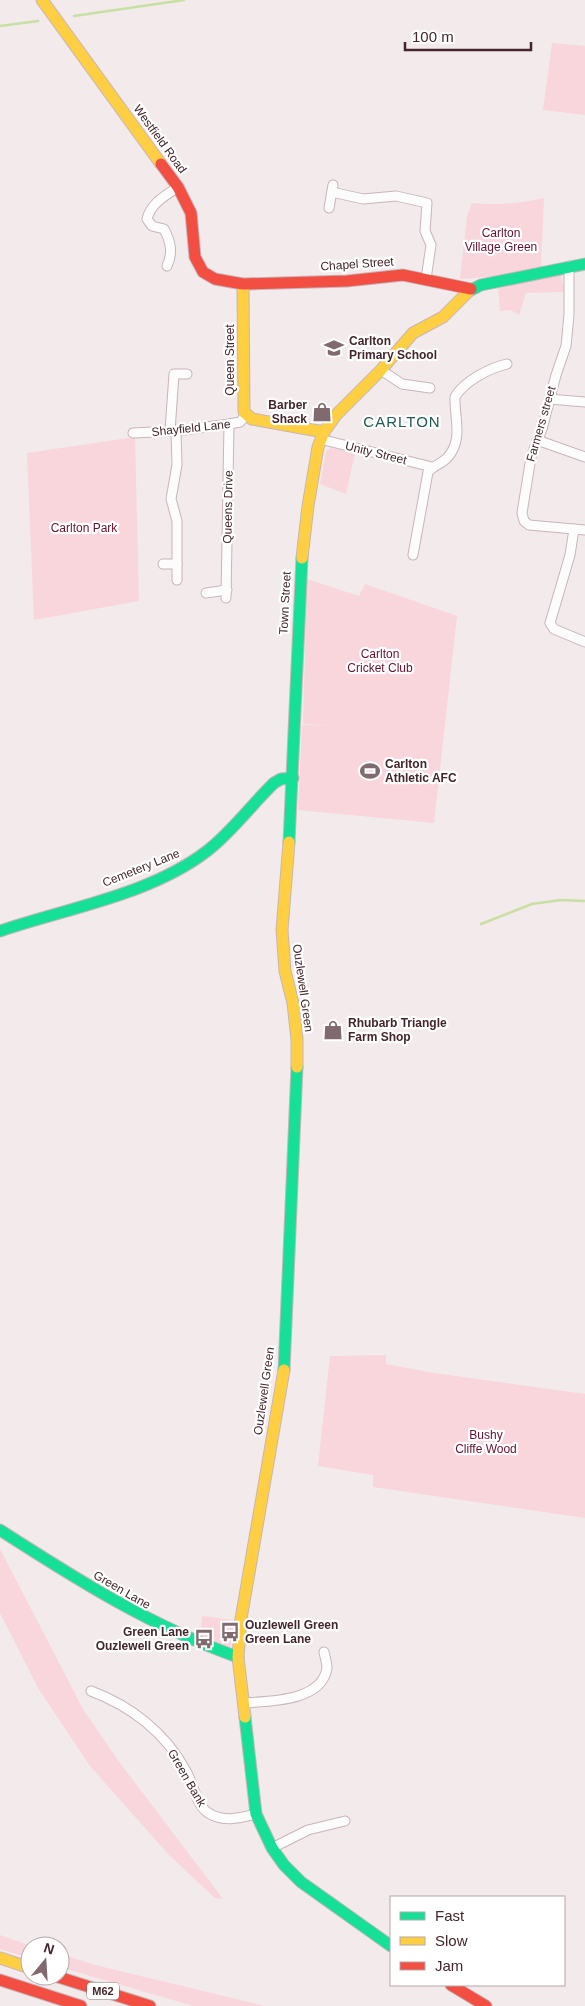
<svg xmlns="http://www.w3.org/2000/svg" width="585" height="2006" font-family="Helvetica,sans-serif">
<rect width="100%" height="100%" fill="#f3eaec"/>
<!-- green -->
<g fill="#f8d6dc">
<path d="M552,43l33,3v69l-42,-5z"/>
<path d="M544,198l-3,69 -41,9 -40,3 7,-63 5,-13c25,2 47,1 72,-5z"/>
<path d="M560,273l5,19 -39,1 -7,22 -8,-5 -11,1 -2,-23z"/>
<path d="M135,437l4,164 -105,19 -7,-167z"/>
<path d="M331,448l24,5 -9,41 -26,-10 6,-33z"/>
<path d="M307,579l52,17 6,-12 92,32 -23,207 -136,-13 4,-85 28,1 -27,-2z"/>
<path d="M386,1355v9l48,9 151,21v124l-212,-31v-12l-55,-9 12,-110z"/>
<path d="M0,1549l84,162 36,52 103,136 -8,-1 -46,-43 -79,-89 -52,-78 -38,-75z"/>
<path d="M202,1616l33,4 -5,29 -30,-11z"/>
<path d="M0,1935l31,11 -1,12 -30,-9z"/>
<path d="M60,1954l35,11 170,41h-72l-133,-39z"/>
</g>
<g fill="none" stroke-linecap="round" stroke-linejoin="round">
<!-- stream -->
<g stroke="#cadfa2" stroke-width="2.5">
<path d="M74,16l110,-16"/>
<path d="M0,26l38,-5"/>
<path d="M481,924l51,-20 29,-4 24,1"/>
</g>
<defs>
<g id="street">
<path d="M332,192l31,7 33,-3 31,7 -2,28 6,14 -5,34"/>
<path d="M329,208l4,-23"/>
<path d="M167,266c6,-13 4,-24 -3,-37l-12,-3 -5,-7c4,-16 18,-23 31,-32"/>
<path d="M569,266v49l-3,31 -10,29 -14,54 -11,28 -9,56 2,8 5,4 56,5"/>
<path d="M381,370l21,14 28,4"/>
<path d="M549,399l36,3"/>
<path d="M170,431l4,-57h13"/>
<path d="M176,431l1,34 -6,34 6,22v59"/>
<path d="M133,433l43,-2 53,-7 11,-2 6,-7"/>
<path d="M320,439l112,28"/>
<path d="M537,440l48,17"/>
<path d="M574,529l-4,26 -20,68 4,6 31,13"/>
<path d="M413,555l15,-83c5,-6 13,-8 19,-14 17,-18 7,-41 8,-61 9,-16 35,-29 52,-33"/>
<path d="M163,564h14"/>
<path d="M206,593l21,-3"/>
<path d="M226,598l3,-174"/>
<path d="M91,1691c40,15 75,42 95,80 7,12 10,33 21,41 15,11 33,6 49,2"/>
<path d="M243,1703c25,-2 79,-1 84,-35 0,-5 -2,-11 -3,-16"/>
<path d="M272,1848l36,-18 37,-9"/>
</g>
<g id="fast">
<path d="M469,291l12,-6 104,-21"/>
<path d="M289,842l13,-284"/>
<path d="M0,931c67,-23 150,-36 207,-80 25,-19 44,-46 67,-68l7,-4 12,-1"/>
<path d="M284,1370l13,-303"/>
<path d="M0,1530c76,49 152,97 238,127"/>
<path d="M245,1717l11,97 16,34 12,17 17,17 90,64"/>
</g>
<g id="slow">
<path d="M42,0l119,164"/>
<path d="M243,284l1,128 8,7 72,13"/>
<path d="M302,558l6,-52 10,-59 6,-15 12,-17 45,-45 32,-37 30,-16 26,-26"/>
<path d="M289,842l-7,88 3,41 8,32 4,36v28"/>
<path d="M245,1717l-7,-60 3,-38 43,-249"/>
<path d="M0,1958l30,10"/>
</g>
<g id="jam">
<path d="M161,164l17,23 13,26 4,44 8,15 12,7 28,5 104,-3 56,-6 68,14"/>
<path d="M55,1976l95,30"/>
<path d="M0,1980l81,26"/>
<path d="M451,1985l35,21"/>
</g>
</defs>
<!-- street casing -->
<use href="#street" stroke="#c7b5b9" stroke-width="11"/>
<!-- fast casing -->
<use href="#fast" stroke="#c7b5b9" stroke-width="13"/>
<!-- slow casing -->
<use href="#slow" stroke="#c7b5b9" stroke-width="13"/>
<!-- jam casing -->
<use href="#jam" stroke="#c7b5b9" stroke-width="13"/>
<!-- street -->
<use href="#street" stroke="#fdfcfc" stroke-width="9"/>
<!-- fast -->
<use href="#fast" stroke="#16e098" stroke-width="11"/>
<!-- slow -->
<use href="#slow" stroke="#ffcf43" stroke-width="11"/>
<!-- jam -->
<use href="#jam" stroke="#f24e42" stroke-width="11"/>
</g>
<!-- icons -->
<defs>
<symbol id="school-bare" viewBox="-9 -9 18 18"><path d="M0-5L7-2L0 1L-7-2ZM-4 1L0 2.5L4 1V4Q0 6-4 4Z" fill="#816a6f" stroke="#fff" stroke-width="2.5" paint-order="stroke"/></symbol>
<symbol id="shop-bare" viewBox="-9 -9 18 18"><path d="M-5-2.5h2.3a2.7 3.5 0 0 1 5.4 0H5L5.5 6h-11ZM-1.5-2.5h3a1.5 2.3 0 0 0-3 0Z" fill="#816a6f" stroke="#fff" stroke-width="2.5" paint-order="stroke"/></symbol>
<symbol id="stadium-bare" viewBox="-9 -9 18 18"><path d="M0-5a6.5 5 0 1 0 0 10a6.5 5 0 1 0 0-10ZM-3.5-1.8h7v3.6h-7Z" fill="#816a6f" stroke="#fff" stroke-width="2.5" paint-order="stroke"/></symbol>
<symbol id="bus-bare" viewBox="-9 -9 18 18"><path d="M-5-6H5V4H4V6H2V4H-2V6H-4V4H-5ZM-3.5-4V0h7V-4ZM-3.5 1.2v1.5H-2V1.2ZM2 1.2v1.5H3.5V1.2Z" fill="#816a6f" stroke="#fff" stroke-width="2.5" paint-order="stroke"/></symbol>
</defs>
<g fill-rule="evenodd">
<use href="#school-bare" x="320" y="334" width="28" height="28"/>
<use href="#shop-bare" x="308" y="398" width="28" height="28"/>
<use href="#stadium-bare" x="356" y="757" width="28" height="28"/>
<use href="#shop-bare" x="319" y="1016" width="28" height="28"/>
<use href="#bus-bare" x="216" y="1618" width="28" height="28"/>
<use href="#bus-bare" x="190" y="1625" width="28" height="28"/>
</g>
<g text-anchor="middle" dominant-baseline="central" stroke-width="4.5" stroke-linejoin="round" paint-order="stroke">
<!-- shield labels -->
<rect fill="#fff" stroke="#7b666b" stroke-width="1" x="87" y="1982.5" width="32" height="17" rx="4"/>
<g font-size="11" font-weight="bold" fill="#43252b">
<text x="103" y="1991">M62</text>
</g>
<!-- street labels -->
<g font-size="12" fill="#43252b" stroke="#fff">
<text transform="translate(160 139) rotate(54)">Westfield Road</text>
<text transform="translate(357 264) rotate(-4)">Chapel Street</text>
<text transform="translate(230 360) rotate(-90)">Queen Street</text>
<text transform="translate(541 424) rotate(-74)">Farmers street</text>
<text transform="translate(191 428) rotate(-6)">Shayfield Lane</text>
<text transform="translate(376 453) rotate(14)">Unity Street</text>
<text transform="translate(228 507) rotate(-89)">Queens Drive</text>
<text transform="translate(285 603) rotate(-87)">Town Street</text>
<text transform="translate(141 868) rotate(-22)">Cemetery Lane</text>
<text transform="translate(303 988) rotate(82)">Ouzlewell Green</text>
<text transform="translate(264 1391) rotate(-82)">Ouzlewell Green</text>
<text transform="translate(122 1590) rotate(30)">Green Lane</text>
<text transform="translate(187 1778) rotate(60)">Green Bank</text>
</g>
<!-- park labels -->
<g font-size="12" fill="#66112f" stroke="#fff">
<text x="501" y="233">Carlton<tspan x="501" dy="14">Village Green</tspan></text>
<text x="84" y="528">Carlton Park</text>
<text x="380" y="654">Carlton<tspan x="380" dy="14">Cricket Club</tspan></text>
<text x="486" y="1435">Bushy<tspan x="486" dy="14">Cliffe Wood</tspan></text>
</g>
<!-- poi labels -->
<g font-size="12" font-weight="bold" fill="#43252b" stroke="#fff" text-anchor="start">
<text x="349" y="341">Carlton<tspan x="349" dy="14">Primary School</tspan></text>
<text x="307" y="405" text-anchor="end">Barber<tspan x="307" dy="14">Shack</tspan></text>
<text x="385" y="764">Carlton<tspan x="385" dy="14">Athletic AFC</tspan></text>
<text x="348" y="1023">Rhubarb Triangle<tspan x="348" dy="14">Farm Shop</tspan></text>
<text x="245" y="1625">Ouzlewell Green<tspan x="245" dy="14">Green Lane</tspan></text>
<text x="189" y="1632" text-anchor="end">Green Lane<tspan x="189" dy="14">Ouzlewell Green</tspan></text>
</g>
<!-- quarter labels -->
<g font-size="15" letter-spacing="1" fill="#235c56" stroke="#fff">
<text x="402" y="421">CARLTON</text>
</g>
</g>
<!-- legend -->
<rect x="390" y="1896" width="175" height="90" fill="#ffffff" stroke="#b4a8aa"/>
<rect x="400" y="1912" width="25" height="8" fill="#16e098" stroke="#b4a8aa"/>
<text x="435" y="1921" font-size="15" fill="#43252b">Fast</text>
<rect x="400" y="1937" width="25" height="8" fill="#ffcf43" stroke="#b4a8aa"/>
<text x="435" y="1946" font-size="15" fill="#43252b">Slow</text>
<rect x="400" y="1962" width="25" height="8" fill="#f24e42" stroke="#b4a8aa"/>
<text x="435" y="1971" font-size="15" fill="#43252b">Jam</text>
<!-- north arrow -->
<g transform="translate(45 1961) rotate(18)"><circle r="24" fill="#ffffff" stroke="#b4a8aa"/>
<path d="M0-4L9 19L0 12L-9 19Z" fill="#816a6f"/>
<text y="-8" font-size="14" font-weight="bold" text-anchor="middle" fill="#43252b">N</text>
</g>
<!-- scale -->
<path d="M405 42v8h126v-8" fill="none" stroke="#43252b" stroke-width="2.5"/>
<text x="412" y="42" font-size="15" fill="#43252b" stroke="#ffffff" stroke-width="4" paint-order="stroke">100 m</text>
</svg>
